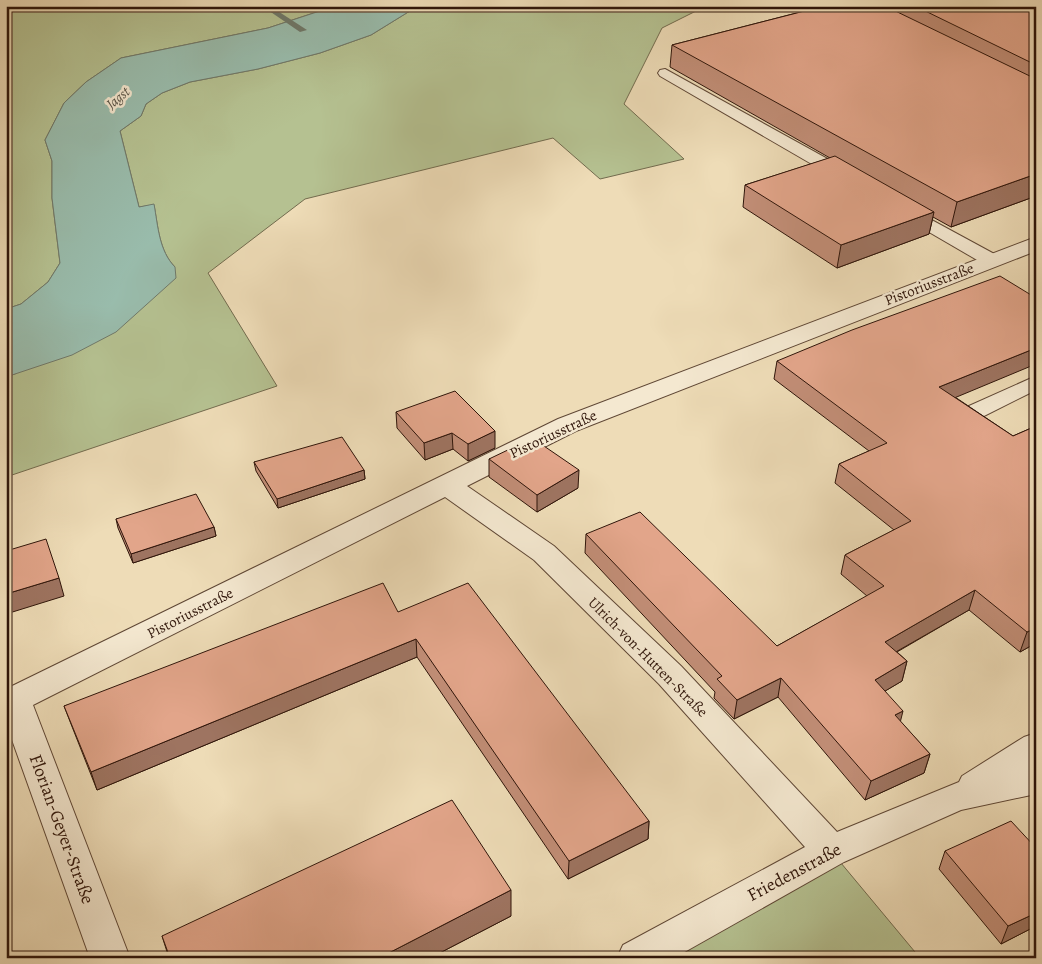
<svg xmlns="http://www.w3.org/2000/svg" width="1042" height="964" font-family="Alegreya,serif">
<rect width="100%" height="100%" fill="#eedcb7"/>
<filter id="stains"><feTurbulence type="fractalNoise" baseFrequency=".004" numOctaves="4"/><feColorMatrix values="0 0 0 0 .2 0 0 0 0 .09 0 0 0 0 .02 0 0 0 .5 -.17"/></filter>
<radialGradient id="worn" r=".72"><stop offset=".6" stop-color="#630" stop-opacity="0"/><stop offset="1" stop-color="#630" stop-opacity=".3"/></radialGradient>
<!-- green -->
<g fill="#b5c191" stroke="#726b4e">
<path d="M6,6h329l-67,22 -147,30 -35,24 -22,21 -19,37 7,21v37l8,65 -12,19 -27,22 -15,5z"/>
<path d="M418,6h288l-44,22 -38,76 60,55 -84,20 -47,-41 -248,61 -97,74 69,113 -271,91v-100l9,-3 160,-107c-16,-16 -17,-41 -21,-62l-15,2 -19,-76 21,-15 5,-12 16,-11 28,-11 68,-13 62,-16 51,-18z"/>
<path d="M831,851l89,107h-283z"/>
</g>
<!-- water -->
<path fill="#99bcac" stroke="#6f796b" d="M335,6h83l-47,29 -51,18 -62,16 -68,13 -28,11 -16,11 -5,12 -21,15 19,76 15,-3c4,22 5,47 21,63l1,11 -60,54 -44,23 -66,22v-68l15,-5 27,-22 12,-19 -8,-65v-37l-7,-21 19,-37 22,-21 35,-24 147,-30z"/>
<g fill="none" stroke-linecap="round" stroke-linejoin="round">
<!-- stream -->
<path fill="#6f796b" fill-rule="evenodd" d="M262,6h8l37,24 -7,2z"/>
<defs>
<g id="service">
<path d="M665,69l188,104 3,4 -3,4h-12l-181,-105 -2,-3 2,-3z"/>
<path d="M904,205l94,51 2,4 -2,4h-14l-86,-50 -3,-4 3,-4z"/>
<path d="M1036,376v14l-60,30 -8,2 -8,-2 -3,-5 3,-5z"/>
</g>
<path id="minor" d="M1036,237v14l-460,180 -109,55 87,60 127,120 156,166 122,-50 3,-6 62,-39 12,-4v32l-3,1h3v28l-75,16 -117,52 -170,96h-57l6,-13 182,-98 -146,-163 -125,-124 -89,-63 -412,208 97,253h-40l-84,-235v-34l552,-270z"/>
</defs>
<!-- service casing -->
<use href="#service" stroke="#5f4735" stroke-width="2"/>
<!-- minor casing -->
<use href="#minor" stroke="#5f4735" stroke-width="2"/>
<!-- service -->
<use href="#service" fill="#f4e8d0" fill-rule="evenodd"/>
<!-- minor -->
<use href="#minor" fill="#f4e8d0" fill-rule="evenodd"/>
</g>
<!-- wall -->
<g fill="#c28e77" stroke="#2f150a">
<path d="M824,6h212v190l-85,31 -18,-10 -4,17 -92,34 -94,-61 2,-22 85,-27 -160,-91 2,-22z"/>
<path d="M777,361l178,36 58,39 23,-10v217l-16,9 -51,-42 -72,42 10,9 -5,20 -17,10 15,30 30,33 -6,19 -59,27 -87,-103 -44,22 -20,-21 1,-6 -130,-139 1,-19 191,112 90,-50 -26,-22 4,-19 49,-25 -59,-47 4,-19 30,-13 -95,-72z"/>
<path d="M396,412l99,36 -27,13 -15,-12 -28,11 -28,-32z"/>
<path d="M520,456l58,32 -41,24 -48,-35v-18z"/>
<path d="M254,462l110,8 1,9 -87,29 -22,-37z"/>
<path d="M116,519l98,8 2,9 -83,27 -15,-35z"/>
<path d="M398,612l251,209 -1,18 -80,40 -151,-222 -320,133 -26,-66 -7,-18z"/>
<path d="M1036,848v78l-35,18 -62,-75 6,-18z"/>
<path d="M511,916l-81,42h-261l-7,-22z"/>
</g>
<!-- shaded-wall -->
<g fill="#9e7461" stroke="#2f150a">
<path d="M1036,174v22l-85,31 6,-25z"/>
<path d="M934,212l-5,22 -92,34 4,-23z"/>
<path d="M1036,348v16l-101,42 4,-19z"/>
<path d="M495,431v17l-27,13v-17z"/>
<path d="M452,433l1,16 -28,11 -1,-17z"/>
<path d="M364,470l1,9 -87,29 -1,-9z"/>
<path d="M579,470l-1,18 -41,24v-17z"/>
<path d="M214,527l2,9 -83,27 -2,-9z"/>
<path d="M59,578l5,18 -58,18v-20z"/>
<path d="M975,590l-6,20 -89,51 5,-19z"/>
<path d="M1036,628v15l-16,9 7,-20z"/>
<path d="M416,639l1,18 -320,133 -6,-18z"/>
<path d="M907,661l-5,20 -32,19 5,-20z"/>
<path d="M781,678l-3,19 -44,22 3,-19z"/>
<path d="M903,711l-5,20 -3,-16z"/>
<path d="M930,754l-6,19 -59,27 6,-19z"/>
<path d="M649,821l-1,18 -80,40 1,-18z"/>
<path d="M511,890v26l-81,42h-51z"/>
<path d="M1036,913v13l-35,18 7,-18z"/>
</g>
<!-- building -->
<g fill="#e2a58a" stroke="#2f150a">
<path d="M824,6h61l151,73v95l-79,28 -285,-157z"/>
<path d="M915,6h121v59z"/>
<path d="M835,156l99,56 -93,33 -96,-60z"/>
<path d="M1000,276l36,22v50l-97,39 74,49 23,-10v202l-9,4 -52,-42 -90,52 22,19 -32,19 28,31 -8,4 35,39 -59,27 -90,-103 -44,22 -20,-21 5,-3 -136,-142 54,-22 137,134 107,-60 -39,-31 66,-34 -72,-57 48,-21 -110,-82 75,-31z"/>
<path d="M455,391l40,40 -27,13 -16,-11 -28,10 -28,-31z"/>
<path d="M342,437l22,33 -87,29 -23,-37z"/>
<path d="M541,444l38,26 -42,25 -48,-36 23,-11 8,8z"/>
<path d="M196,494l18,33 -83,27 -15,-35z"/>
<path d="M46,539l13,39 -53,16v-43z"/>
<path d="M383,583l15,29 70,-29 181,238 -80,40 -153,-222 -325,133 -27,-66z"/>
<path d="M452,800l59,90 -132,68h-209l-8,-22z"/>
<path d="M1011,821l25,27v65l-28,13 -63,-75z"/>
</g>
<g text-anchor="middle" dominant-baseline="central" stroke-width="5" stroke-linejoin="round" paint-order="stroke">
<!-- far-water labels -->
<g font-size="14" font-style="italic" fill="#544f43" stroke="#f4e8d0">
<text transform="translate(118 98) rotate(-40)">Jagst</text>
</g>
<!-- street labels -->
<g font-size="15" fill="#2f150a" stroke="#f4e8d0">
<text transform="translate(929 284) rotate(-21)">Pistoriusstraße</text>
<text transform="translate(553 434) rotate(-25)">Pistoriusstraße</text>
<text transform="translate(190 613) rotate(-27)">Pistoriusstraße</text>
<text transform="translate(648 657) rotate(45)">Ulrich-von-Hutten-Straße</text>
</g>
<!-- near-street labels -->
<g font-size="18" fill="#2f150a" stroke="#f4e8d0">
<text transform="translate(62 829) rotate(70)">Florian-Geyer-Straße</text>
<text transform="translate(794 872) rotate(-28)">Friedenstraße</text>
</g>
</g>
<!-- margin -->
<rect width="1042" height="964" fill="none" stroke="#eedcb7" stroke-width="25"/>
<rect x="8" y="8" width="1027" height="949" fill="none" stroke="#2f150a" stroke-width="2.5"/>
<rect x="12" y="12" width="1017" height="939" fill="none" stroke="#2f150a"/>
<rect width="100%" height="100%" filter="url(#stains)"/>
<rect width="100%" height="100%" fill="url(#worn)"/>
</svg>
